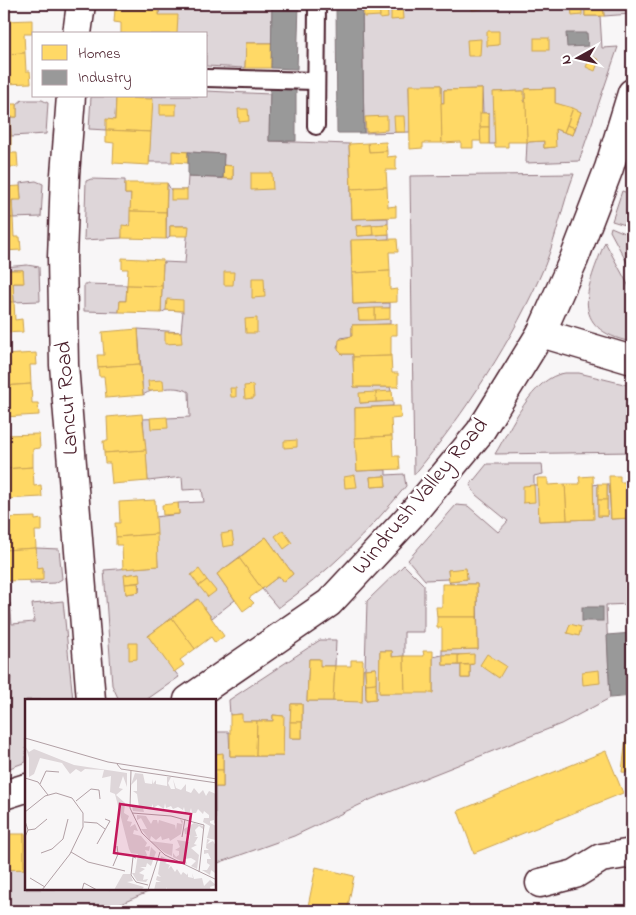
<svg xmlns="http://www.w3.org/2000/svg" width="636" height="915" font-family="'Indie Flower',sans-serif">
<rect width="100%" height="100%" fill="#f8f6f7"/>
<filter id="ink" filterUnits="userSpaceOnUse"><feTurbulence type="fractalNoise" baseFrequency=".02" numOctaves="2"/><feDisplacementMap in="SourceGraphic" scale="10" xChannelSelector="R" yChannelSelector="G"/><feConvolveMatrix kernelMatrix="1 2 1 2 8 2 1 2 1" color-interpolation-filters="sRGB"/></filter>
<g filter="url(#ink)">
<!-- green -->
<g fill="#ded6d9" stroke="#947a82" fill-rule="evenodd">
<path d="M159,4h113v39h-26l-1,25 -39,-2v-32h-29l-18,-19z"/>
<path d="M362,4h270l-1,10 -27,2 -1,-12 -18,1v11h15l2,32 16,-1 -39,114 -53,2 1,-21 17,-1v7l11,-1v-18l18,6 8,-23 -26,-9v-15l-29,1v13h-2l-1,-11 -29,1 1,52h-6v-31h-6l-1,-24 -38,1v13h-3v-18l-32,1 1,46 -46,1z"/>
<path d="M206,91l64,3 -1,47 80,3 3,75 36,-1v6l-32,2 1,10 32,-2v5l-38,2 2,63 37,-1v5l-32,1 1,11 31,-1v5l-38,1v11l-11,2 -4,9 5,7h11l1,33h36l1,4 -31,12 33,-2v5l-38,2 2,63 29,-1v5l18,-1 2,12c-38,47 -79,87 -128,122l-16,-19 17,-13 4,6 10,-8 -27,-37 -49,37 18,26 -23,18 -15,-19 -49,37 31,41 -33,23h-27l-7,-15 -8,-115 54,-4 -3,-49 24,-3 -1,-11 26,-1 -2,-13 -19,1 -1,-13 -34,4 -5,-62 47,-2 -1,-25c-10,-7 -36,-4 -46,3l-5,-66 43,3 2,-21 -17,-1 -5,3 2,-51 22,1 3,-37h-18v10l-4,3 1,-56 4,7h16l1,-13 45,2v-13l-10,-1 1,-11 -51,-3 -1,11h-23l3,-63 -36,-1 -1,22h-8l-1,10 -17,-1 2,-32 115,-1zM385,476l1,10 -15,1 -1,-10zM140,573l-1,19 -13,2 -1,-19z"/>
<path d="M22,100h20l6,3 -2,31 -35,2 -1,-19h7v-13z"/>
<path d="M574,174c-11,29 -17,61 -29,91 -31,74 -80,148 -131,210l-4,-299z"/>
<path d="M91,179l34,1v14h6l-1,32h-7l-1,12 -38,2 2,-59z"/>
<path d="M36,181l7,3 -2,33 -28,1 -1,-18 9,-1 -1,-16z"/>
<path d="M622,191l10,3v33l-20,-6z"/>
<path d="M611,227l21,9v36l-22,-41z"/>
<path d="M605,242l27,50v50c-65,-13 -45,-55 -27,-100z"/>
<path d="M27,265l12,2 1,34 -26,1 -1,-19h10v-13h-19v-3z"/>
<path d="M84,284l43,1 -1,16h-6l-1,11 -35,-1z"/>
<path d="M565,373h14l53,13v66l-137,2c16,-26 37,-77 70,-81z"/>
<path d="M487,464h55l1,10 -9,2v9h4l1,36 54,-2v-34l5,-1v32h9v-32h2l2,35 21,-1v86l-26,1 4,93 -49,26 -189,75 -78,37 -79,28v-77h8v-33h-8v-22h14l1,24h53v-40l-10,-1v6h-31l-1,-7 -11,1 -1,-15 91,-60h16l-1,26h-15l-1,-7h-10l-2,42h55l1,-32 2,-1 2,-67 37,-36 20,20v47h-20v24l-12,1v-6h-12v42l53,-1v-35l9,-2v-5l36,-1 -1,-65h-27l-1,-3 18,-2 -1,-10 -18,1 1,9 -24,1 -17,-20 48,-55 12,1 30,26 10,-11 -32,-26 -6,-10zM443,655h31l-1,9 -3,1v13h-9v-13h-18zM376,668v31l-10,1 -1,-31zM291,704h11v34h-12z"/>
<path d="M36,548l23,1 3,30 -7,4 -25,1v-4h12l1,-12h-6z"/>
<path d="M63,601l10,99h-47v62l-19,7 -3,-6v-30l4,-1 3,-55h-7v-74h6l2,21 22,-2 -2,-18z"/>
<path d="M26,869v20h129l-51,22h-100v-41z"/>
</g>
<!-- homes -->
<g fill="#ffd966" stroke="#c9a154">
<path d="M115,4h44v6l-44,-1z"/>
<path d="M387,4l1,14 -8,1 -1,-14z"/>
<path d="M391,4h11l1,15 -12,1z"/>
<path d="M471,4h11v5l-10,1z"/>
<path d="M603,4l1,12h-19v-11z"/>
<path d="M379,5l1,11 -16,1 -1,-11z"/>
<path d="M582,5v10l-10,1 -1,-10z"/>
<path d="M115,9l44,1v5h19l-1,19h-56v-11l-7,-1z"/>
<path d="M32,20v14h-8l1,19 -21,1v-33z"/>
<path d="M487,31h12v14l-12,1z"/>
<rect x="534" y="38" width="15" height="12"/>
<path d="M481,39l-1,17h-12l-1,-16z"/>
<path d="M246,43h26l-1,25h-26z"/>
<path d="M25,53l1,18h4l1,12 -27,1v-30z"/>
<path d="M591,56l8,4 -4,11 -9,-4z"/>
<path d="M409,85h32l1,58h-19v5l-13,1z"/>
<path d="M555,88v15l18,5 -9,24 -9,-3 1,18 -12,1v-7l-17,1 -2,-53z"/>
<path d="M482,89l-1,52h-8v7h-12v-6l-19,1 -1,-40h3v-13z"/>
<path d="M524,91v11h2l1,40h-19v5h-13l-2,-55z"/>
<path d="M116,98l37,1 -2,33 -45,-2v-11l9,1z"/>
<path d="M4,104h13v13h-7l1,19h-7z"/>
<rect x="160" y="104" width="16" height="11"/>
<path d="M573,108l8,4 -6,16 -8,-3z"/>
<path d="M238,109h10l1,12 -10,1z"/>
<rect x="480" y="113" width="9" height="14"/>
<path d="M387,116v14l-21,2 -1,-15z"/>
<path d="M394,116h10l1,16h-10z"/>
<path d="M567,125l8,3 -2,7 -9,-3z"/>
<path d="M480,127h9v17h-8z"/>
<path d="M106,130l45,2 -2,33 -36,-2 1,-20 -8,-1z"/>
<path d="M4,136h7v17h6l1,14h-14z"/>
<path d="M386,142l1,9 -18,1 -1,-9z"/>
<path d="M368,143l1,9 18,-1v6l9,-1v14h-10l1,17 -36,2 -2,-45z"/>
<path d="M172,151l16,1v11l-16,-1z"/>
<path d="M223,165l10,1v13l-10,-1z"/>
<path d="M251,173h21l1,16 -22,1z"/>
<path d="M125,183h42l-1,29 -36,-1 1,-17h-6z"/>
<path d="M20,186l1,14h-9l1,18h-9v-31z"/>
<path d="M387,187l1,20 8,-1v11l-44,2 -1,-30z"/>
<rect x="171" y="190" width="16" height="10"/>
<path d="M130,211l36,1v27l-44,-1v-13l8,1z"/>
<path d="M4,218h9l1,19h6l1,13 -17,1z"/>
<path d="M388,224l1,10 -16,1 -1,-10z"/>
<path d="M372,225l1,10 -16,1 -1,-10z"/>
<path d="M170,226h19l-1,10h-18z"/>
<path d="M397,239l1,13h-9l1,19 -38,2 -1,-33z"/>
<path d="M122,258l41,2 -1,26 -35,-1 1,-16h-6z"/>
<path d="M4,270h19l1,13h-11l1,19h-10z"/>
<path d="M390,271v19l7,-1v13l-44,2 -1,-31z"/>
<path d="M224,272h10l-1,13h-9z"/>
<path d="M252,278h12l1,19 -13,1z"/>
<path d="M127,285l35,1 -1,27 -42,-1 1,-11h6z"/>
<path d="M167,299l16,1v11l-17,-1z"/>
<path d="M4,302h10l1,18 7,-1 1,13 -19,1z"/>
<path d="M375,308h15v11l-15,1z"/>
<path d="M375,308v12h-16l-1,-11z"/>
<path d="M257,318v15h-11l-1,-14z"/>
<path d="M397,324v11h-6v21l-38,1v-3h-11l-4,-4 1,-10 13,-4v-11z"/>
<path d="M138,329l2,35 -42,3 -1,-12h7l-2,-23z"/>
<path d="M165,332h16l1,11 -17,1z"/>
<path d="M36,353l1,12h-7l1,19 -27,2v-31z"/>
<path d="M391,356l1,17h6v14h-44l-1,-30z"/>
<path d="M140,364l3,31 -37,3 -2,-22h-5l-1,-9z"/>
<path d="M163,380l1,10 -15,1 -1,-10z"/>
<path d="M31,384l1,19h6l1,12 -35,2v-31z"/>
<path d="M253,385l1,13 -9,1 -1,-13z"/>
<path d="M230,388h6v9h-5z"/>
<path d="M392,391l1,10 -17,1v-10z"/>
<path d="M376,392v10l-16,1 -1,-10z"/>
<path d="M400,406l1,12 -10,1 1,17 -37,2v-30z"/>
<path d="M142,414l4,36 -42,3 -1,-12h5l-1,-24z"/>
<path d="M167,417l1,11 -17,1 -1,-11z"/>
<path d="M39,434l1,14 -7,1v18l-29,2v-34z"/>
<path d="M392,436l1,20h6l1,13 -43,2 -2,-33z"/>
<path d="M297,440v7l-13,1v-7z"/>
<path d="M146,450l2,31 -36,3 -2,-21h-5l-1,-10z"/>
<path d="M33,467l1,19 7,-1 1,12 -38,2v-30z"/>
<path d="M355,475l2,12 -12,1 -1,-11z"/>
<path d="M385,476l1,10 -15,1 -1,-10z"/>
<path d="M593,476l1,43 -27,1 -2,-36h15l-1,-7z"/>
<path d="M609,476h11v6h12v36l-21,1z"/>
<path d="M537,478h11v7l17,-1 2,36 -28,1z"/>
<rect x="598" y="484" width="9" height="16"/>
<path d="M534,485l1,17 -12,1v-17z"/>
<path d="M155,500l2,34 -41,3 -1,-14h5l-1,-21z"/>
<rect x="598" y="500" width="9" height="16"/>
<path d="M178,503l1,11 -16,1 -1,-10z"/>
<path d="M35,517v3l7,-1v12h-7l1,17 -32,2v-32z"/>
<path d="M283,530l9,13 -8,6 -9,-13z"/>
<path d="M232,532l2,13 -11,2 -2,-13z"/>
<path d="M157,534l1,32 -35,3 -1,-24h-6v-8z"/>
<path d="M266,537l27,37 -10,8 -4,-6 -17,13 -23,-31z"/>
<path d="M36,548l1,20 6,-1v13l-39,1v-31z"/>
<path d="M239,558l23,31 -13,9 5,5 -11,8 -26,-37z"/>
<path d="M466,568l1,11 -18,2 -1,-11z"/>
<path d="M199,569l8,11 -8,6 -8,-11z"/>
<path d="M140,573l1,9 -16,2 -1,-9z"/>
<path d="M207,580l9,11 -8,6 -9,-11z"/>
<path d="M138,583l1,9 -13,2 -1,-10z"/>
<path d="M442,584h35v33h-40l-1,-10h6z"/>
<path d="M198,599l26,37 -9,7 -4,-6 -16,12 -23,-31z"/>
<rect x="4" y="609" width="4" height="13"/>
<path d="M437,617h40l1,32 -36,1v-22h-5z"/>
<path d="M172,618l23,31 -15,11 4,5 -10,7 -26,-36z"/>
<path d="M570,624l11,3 -2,9 -12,-3z"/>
<path d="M129,643h8v16l-8,1z"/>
<path d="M380,651h12v6l12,-1 1,37h-26z"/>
<path d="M423,651h10v42h-28l-1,-37h20z"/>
<path d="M474,654v10l-16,1v-10z"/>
<path d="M487,654l19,12 -7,12 -19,-13z"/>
<rect x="443" y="655" width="15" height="10"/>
<path d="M309,659h11v7h15l-2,35h-26z"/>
<path d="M351,660h12l-1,42 -29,-1 2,-35h16z"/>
<rect x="461" y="665" width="9" height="13"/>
<path d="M376,668v15l-10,1 -1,-15z"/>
<path d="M599,670l1,13 -17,2 -1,-13z"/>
<path d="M376,683v16l-10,1v-16z"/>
<path d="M291,704h11v18h-12z"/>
<path d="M242,714v7h15l-1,35h-26v-41z"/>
<path d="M273,715l11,1 -1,40h-27l1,-35h16z"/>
<rect x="290" y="722" width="12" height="16"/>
<path d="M627,729h5v44l-10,-1z"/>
<path d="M606,751l17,42 -149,60 -16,-42z"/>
<path d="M223,753v17h-8v-16z"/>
<rect x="215" y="770" width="8" height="17"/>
<path d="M4,828h3v6h17v35l-20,1z"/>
<rect x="24" y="834" width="2" height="35"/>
<path d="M316,867l38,9 -7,35h-40z"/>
</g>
<!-- industry -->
<g fill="#999" stroke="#817478">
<path d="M272,4h27l-2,65 -26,-1z"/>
<path d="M336,4h26l2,129h-27z"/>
<path d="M566,33h21l1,13 -21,1z"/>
<path d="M270,89l26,1v51h-27z"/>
<path d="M188,152l36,2 -1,24 -35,-1z"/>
<rect x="582" y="607" width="21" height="14"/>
<path d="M632,633v63l-22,2 -3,-63z"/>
<path d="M4,651h4l1,26h-5z"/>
</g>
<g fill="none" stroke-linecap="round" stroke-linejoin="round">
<defs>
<g id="service">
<path d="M206,78l110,3"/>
<path d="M316,126l1,-122"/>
</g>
<g id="minor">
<path d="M77,34l4,-30"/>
<path d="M71,96l-6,79 -3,83 2,107 27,335"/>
<path d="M541,333l91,27"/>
<path d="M188,700l141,-97 83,-89 68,-82 61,-99 33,-74 35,-91 23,-75"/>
<path d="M4,795l22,-7"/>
<path d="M540,883l35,-9 26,-16 31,-5"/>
</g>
</defs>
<!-- service casing -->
<use href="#service" stroke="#4a1f2b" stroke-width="20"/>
<!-- minor casing -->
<use href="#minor" stroke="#4a1f2b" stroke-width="31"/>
<!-- service -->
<use href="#service" stroke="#fff" stroke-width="16"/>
<!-- minor -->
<use href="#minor" stroke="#fff" stroke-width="28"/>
</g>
</g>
<g text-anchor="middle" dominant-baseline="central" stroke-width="5" stroke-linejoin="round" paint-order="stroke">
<!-- street labels -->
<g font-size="22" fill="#4a1f2b" stroke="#fff">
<text transform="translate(68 398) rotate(-94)">Lancut Road</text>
<text transform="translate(421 497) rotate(-50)">Windrush Valley Road</text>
</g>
</g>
<!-- overview -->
<g transform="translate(25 699)">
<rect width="191" height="191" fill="#f8f6f7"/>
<path d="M0,47l4,6 5,-3 40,16 53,8v14l-4,-11 -4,12 4,1 -7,6 9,8 -1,10 5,3 -2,5 5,1 -2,5 5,-3 3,7 -4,-1 -1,4 8,2 6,7 -2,4 5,-1 -1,5 -4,-1 2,5 -3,4h5l2,-12 5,5 -5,14 -4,-3 -1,4h-6l5,2 -6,4 5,2 -1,5 5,-1 -2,3 -9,-1 -5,-8h3l3,-19 -7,-1 -2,-4 -14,-55 -5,-2 1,-16 -9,2 2,-8 -19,-1 -4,3 -5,-3 -6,5 -8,-11 -22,-5 -6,16 -5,3v-19zM110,74l8,1 2,9 7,1 1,-5v5l3,-4v4l11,2v-9h4l-3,6 3,6h4l-2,-10 3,9 5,2 5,-6v7l5,2 3,-5 5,6 4,-4 3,6 3,-5 7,3v27l-2,3v-4l-4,1v2l6,3v14l-9,-2 3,-12 -7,-4 1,-4h5v-3l-5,-4 -1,3 -5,-5 -2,4h-4l-1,-5 -1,4h-5l-1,-5 -1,3 -5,-3 -5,2 -2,-3 -5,2 -1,-5 -1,6 -6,-4 -5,3v-4l-2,4h-8l1,4 -11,-1 -1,-5 7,1 -2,-13 -4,-3h4v-12l-6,6zM112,116l9,1 5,8 2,-4h4l1,4 1,-4 16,5 1,5 1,-7 5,1 -2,-5 3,2 -2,13 -11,7 -1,-3 -7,2 -1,-4 -5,4 -5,-4 -1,4 -9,-11h6l-6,-11 -4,2zM169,124l9,3v3l-4,-3 -4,4 2,6 -3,1h4l-4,7 3,1 -6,3 8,7 -2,14 -6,-3 5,-5 -5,-3 -6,1 2,5 -14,-7v-4l3,4 3,-2v-4l-4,-1 5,-3 -3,-7 12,2 1,-7 -5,-1 -1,-5zM182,140l3,1 -3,4 6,-3 3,5v23l-1,4 -4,-3 -1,5 -8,-5h5l3,-5 -3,-2v-4h4l-3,-6 -4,1v-4h5l-3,-2zM125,142l23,3 -1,12 -7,-3zM136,157l9,4 -5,3 5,2 -2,4 3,-3 4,6 2,-3 4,6 2,-3 4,3 1,-2v4l5,1 -1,-5 2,6 8,-1 2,8 6,-6 6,5 -6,2 1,3h-44l-1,-3v3h-12l2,-8h5l-5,-2 1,-4 4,1 -3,-3zM98,175h7l3,7 -6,1 17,5 -3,3h-27z" fill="#ded6d9"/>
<path fill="none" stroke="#b2a0a5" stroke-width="1" d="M0,39l83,24 109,17M92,65l4,5 96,14M106,71l-1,38 12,25 23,22 52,25M0,79l13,4 10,13M15,85l6,-13 13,1M51,102l15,-12 8,1 1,9M0,113l20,-16 11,-3 16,5 11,15v14l-13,27 -28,36M107,114l39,3 33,9 -5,47M0,122l3,9 -3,7M59,123l13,1 8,6M3,131l7,-1 12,-10M157,138l3,-18M72,145l13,-23 -5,-2M46,153l17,10 37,9M16,154l11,-4 11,-10 5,-20M111,159l-3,-1 -2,18 5,7 12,3M88,167l5,-12 -1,-8M5,179l15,9M57,191l2,-7 13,7M123,191l12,-38"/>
<path fill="#c2185b" fill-opacity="0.15" stroke="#c2185b" stroke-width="2.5" d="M95,105l71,10 -7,49 -70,-10z"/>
<rect width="191" height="191" fill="none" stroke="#4a1f2b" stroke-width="2.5"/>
</g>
<!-- margin -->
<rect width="636" height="915" fill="none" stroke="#fff" stroke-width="20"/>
<rect x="10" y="10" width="616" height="895" fill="none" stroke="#4a1f2b" stroke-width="2" filter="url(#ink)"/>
<!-- legend -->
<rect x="32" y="32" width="175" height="65" fill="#ffffff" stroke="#b7a5aa"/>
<rect x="42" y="45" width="25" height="15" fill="#ffd966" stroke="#b7a5aa"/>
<text x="78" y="58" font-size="15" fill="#4a1f2b">Homes</text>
<rect x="42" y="70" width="25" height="15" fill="#999999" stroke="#b7a5aa"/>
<text x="78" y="82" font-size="15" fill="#4a1f2b">Industry</text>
<!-- north arrow -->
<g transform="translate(578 58) rotate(262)" stroke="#ffffff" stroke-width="4" paint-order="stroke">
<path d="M0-4L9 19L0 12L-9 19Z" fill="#4a1f2b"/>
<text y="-8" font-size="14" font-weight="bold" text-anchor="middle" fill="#4a1f2b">N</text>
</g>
</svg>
